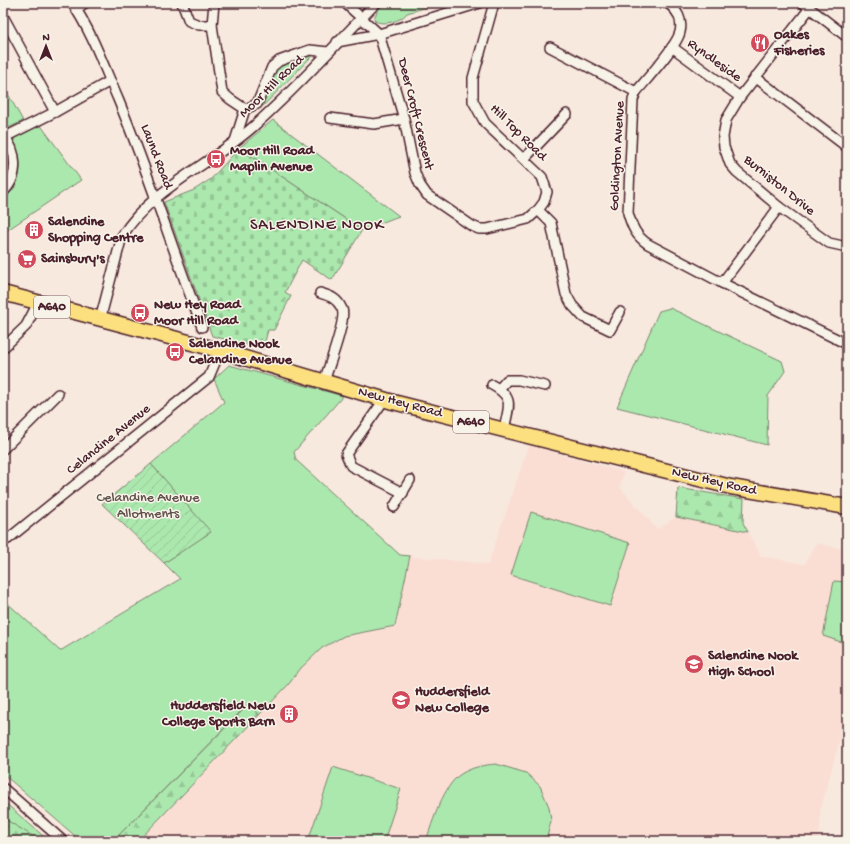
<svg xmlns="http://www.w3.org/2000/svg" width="850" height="844" font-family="'Gochi Hand',sans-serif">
<defs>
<pattern id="forest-firs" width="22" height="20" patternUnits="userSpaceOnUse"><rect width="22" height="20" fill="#abe8ae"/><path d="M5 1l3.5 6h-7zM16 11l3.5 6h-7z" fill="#95c796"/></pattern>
<pattern id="cemetery-stones" width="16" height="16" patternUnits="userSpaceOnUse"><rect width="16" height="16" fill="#abe8ae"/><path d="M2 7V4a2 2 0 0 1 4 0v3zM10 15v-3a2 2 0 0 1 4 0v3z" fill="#95c796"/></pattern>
<pattern id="garden-furrows" width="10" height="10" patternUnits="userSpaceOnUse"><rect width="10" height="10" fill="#abe8ae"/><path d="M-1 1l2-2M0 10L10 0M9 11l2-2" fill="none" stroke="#95c796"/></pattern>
</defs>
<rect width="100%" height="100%" fill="#f8e9df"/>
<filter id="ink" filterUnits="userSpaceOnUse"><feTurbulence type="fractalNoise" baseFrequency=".025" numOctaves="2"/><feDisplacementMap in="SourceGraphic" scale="8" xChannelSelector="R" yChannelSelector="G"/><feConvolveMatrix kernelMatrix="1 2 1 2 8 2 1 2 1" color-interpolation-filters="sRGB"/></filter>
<g filter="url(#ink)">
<!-- built -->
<path fill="#faded4" d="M529,445l95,27 -4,15 37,42 19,-12 72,15 13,24 43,8 13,-21 30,7v164l-26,94 -2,33h-681l150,-156 13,-17 21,-20 22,-12 51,-10 15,-70 78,8z"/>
<!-- green -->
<g fill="#abe8ae" stroke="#7a846c">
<path d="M385,3h56l-34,10c-5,8 -24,13 -32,8l-1,-3 4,-8z"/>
<path d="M309,54l3,2 -49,50 -2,-2 14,-34 6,-7z"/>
<path d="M3,85l20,36 -17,8 -3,-1z"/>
<path d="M273,120l126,96 -37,14 -123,-82z"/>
<path d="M39,123l42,57 -75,51h-3v-33c14,-7 19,-25 16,-39 -1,-8 -6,-14 -5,-22z"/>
<path d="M3,144c8,14 11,28 0,41z"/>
<path d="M670,308l112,53 3,10 -17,25 -1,49 -150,-38 42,-96z"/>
<path d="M229,365l114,31 -49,56 2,8 104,95 10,1 -15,70 -51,10 -22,12 -21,20 -13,17 -29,30 -10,-12 -136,138h-32l-78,-67v-175l57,52 120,-72 -16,-16 46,-31 -59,-68 73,-62 -10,-23z"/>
<path d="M531,512l99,31 -20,63 -99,-31z"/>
<path d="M834,581l13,1v62l-24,-8z"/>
<path d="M496,764l30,9 14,13 9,21 2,14 -5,20h-120c6,-18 18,-57 35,-67 11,-7 23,-9 35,-10z"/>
<path d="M333,767l68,22 -17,52h-76z"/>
<path d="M3,801l46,40h-16l2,-3 -32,-20z"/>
</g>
<!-- forest -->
<g fill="url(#forest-firs)" stroke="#7a846c">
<path d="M678,488l66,11 -1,24 5,9 -72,-15z"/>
<path d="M250,703l9,12 -121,126h-25z"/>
<path d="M3,818l33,20 -3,3h-30z"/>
</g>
<!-- cemetery -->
<path fill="url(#cemetery-stones)" stroke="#7a846c" d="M239,148l123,82 -30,50 -30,-20 -17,32 6,4 -17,34h-6l-5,19 -51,-13 -48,-134 30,-12 17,-11z"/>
<!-- garden -->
<path fill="url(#garden-furrows)" stroke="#7a846c" d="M151,464l60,68 -47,31 -62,-59z"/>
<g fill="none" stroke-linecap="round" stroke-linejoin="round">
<defs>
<g id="minor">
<path d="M72,3c20,29 32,64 46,96 31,75 55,152 84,228"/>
<path d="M182,3l7,18 10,4h13"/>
<path d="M214,3l-2,22 10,67 8,7 15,10"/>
<path d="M345,3l34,31 25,85 11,54 5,12 7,10 45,31 7,3h8l41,-10 10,-9 6,-8 3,-10 -5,-15 -57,-54 -12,-22v-23l21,-75"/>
<path d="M667,3c10,6 16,17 13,29 -3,14 -34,48 -44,60l-3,8 -5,113c4,14 8,23 20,31l74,39 125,61"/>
<path d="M803,3l44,34"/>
<path d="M810,8l-70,89 -14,23 -3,17 1,10 6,17 7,8 42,35 50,36 18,4"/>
<path d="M76,9l9,-6"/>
<path d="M3,16l52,96"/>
<path d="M337,42l42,-8 101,-31"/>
<path d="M550,47l86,45"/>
<path d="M672,47l68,50"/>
<path d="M755,77l92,70"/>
<path d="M330,118l44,6 30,-5"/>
<path d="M3,135c15,16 16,42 0,57"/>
<path d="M5,137l50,-25 55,-31"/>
<path d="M235,141l10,-32 12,-5 15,-37 7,-6 31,-11 18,2"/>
<path d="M524,159l43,-45"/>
<path d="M538,210l13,13 15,71 6,11 11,12 27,13 10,-18"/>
<path d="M722,283l57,-76"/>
<path d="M320,293c10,3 17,5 22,16 5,10 -14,59 -18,73"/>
<path d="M100,320l22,-84c31,-49 90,-72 132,-110 43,-38 82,-82 122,-123"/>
<path d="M3,348l23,-22 12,-23"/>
<path d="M492,385c24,13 16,22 12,45"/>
<path d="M499,389l8,-9h12l26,6"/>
<path d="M384,400l-38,54 5,12 52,27"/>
<path d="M3,449l55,-55"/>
<path d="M394,507l16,-27"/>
<path d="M3,540l5,-1 201,-162 11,-26"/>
<path d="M3,788l60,53"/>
<path d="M846,841l1,-2"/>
</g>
<path id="highway" d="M3,293l208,55 182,54 338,85 116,20"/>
</defs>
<!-- minor casing -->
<use href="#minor" stroke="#4a1f2b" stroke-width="12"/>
<!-- highway casing -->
<use href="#highway" stroke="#4a1f2b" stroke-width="17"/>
<!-- minor -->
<use href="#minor" stroke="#f7f3e8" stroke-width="9"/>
<!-- highway -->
<use href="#highway" stroke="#fce080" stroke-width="14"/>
</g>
</g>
<!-- icons -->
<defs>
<symbol id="restaurant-disc" viewBox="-11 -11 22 22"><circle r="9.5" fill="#d1495b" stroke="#f7f3e8"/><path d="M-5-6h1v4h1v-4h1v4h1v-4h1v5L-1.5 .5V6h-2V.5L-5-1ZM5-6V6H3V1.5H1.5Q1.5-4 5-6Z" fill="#fff"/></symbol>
<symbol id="bus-disc" viewBox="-11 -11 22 22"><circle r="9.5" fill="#d1495b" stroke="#f7f3e8"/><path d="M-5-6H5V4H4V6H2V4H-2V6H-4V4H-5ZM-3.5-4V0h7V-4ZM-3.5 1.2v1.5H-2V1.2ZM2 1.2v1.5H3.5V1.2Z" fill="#fff"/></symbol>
<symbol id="building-disc" viewBox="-11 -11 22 22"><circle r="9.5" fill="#d1495b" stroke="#f7f3e8"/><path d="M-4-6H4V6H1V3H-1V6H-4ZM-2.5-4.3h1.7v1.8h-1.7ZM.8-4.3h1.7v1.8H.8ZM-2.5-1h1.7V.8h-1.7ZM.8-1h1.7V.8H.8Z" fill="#fff"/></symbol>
<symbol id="supermarket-disc" viewBox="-11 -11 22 22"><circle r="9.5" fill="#d1495b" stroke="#f7f3e8"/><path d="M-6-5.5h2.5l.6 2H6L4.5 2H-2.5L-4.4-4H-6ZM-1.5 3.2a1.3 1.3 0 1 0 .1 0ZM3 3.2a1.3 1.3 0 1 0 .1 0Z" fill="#fff"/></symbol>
<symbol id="school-disc" viewBox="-11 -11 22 22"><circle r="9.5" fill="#d1495b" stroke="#f7f3e8"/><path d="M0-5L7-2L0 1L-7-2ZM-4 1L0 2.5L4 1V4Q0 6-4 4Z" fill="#fff"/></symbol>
<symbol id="university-disc" viewBox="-11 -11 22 22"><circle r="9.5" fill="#d1495b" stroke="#f7f3e8"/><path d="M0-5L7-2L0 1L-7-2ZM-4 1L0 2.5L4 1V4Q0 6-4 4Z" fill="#fff"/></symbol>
</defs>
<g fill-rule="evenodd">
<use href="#restaurant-disc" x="749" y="32" width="22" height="22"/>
<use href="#bus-disc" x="205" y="148" width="22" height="22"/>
<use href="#building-disc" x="23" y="219" width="22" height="22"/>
<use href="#supermarket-disc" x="16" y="248" width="22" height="22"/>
<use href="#bus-disc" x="129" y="302" width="22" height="22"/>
<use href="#bus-disc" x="164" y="341" width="22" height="22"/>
<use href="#school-disc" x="683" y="653" width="22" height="22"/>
<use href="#university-disc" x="390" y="689" width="22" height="22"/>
<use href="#building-disc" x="278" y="703" width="22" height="22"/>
</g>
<g text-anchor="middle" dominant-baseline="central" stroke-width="3" stroke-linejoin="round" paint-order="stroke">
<!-- shield labels -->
<g fill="#f7f3e8" stroke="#7e5f64" stroke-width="1">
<rect x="34" y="296" width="36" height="22" rx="3"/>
<rect x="453" y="411" width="36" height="22" rx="3"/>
</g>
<g font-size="13" font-weight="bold" fill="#4a1f2b">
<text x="52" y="307">A640</text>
<text x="471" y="422">A640</text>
</g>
<!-- poi labels -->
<g font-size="14" font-weight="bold" fill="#4a1f2b" stroke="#f7f3e8" text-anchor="start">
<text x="774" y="35">Oakes<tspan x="774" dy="16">Fisheries</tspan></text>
<text x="230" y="151">Moor Hill Road<tspan x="230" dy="16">Maplin Avenue</tspan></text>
<text x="48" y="222">Salendine<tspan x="48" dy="16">Shopping Centre</tspan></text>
<text x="41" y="259">Sainsbury's</text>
<text x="154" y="305">New Hey Road<tspan x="154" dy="16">Moor Hill Road</tspan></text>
<text x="189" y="344">Salendine Nook<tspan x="189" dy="16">Celandine Avenue</tspan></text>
<text x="708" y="656">Salendine Nook<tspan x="708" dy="16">High School</tspan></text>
<text x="415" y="692">Huddersfield<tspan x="415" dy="16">New College</tspan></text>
<text x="275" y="706" text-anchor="end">Huddersfield New<tspan x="275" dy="16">College Sports Barn</tspan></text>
</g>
<!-- street labels -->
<g font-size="14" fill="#4a1f2b" stroke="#f7f3e8">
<text transform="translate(714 61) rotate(36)">Ryndleside</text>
<text transform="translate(272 87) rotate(-44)">Moor Hill Road</text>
<text transform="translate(415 114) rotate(76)">Deer Croft Crescent</text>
<text transform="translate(518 133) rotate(45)">Hill Top Road</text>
<text transform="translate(618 156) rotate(-87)">Goldington Avenue</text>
<text transform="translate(156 157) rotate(69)">Laund Road</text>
<text transform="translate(779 186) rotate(39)">Burniston Drive</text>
<text transform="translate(400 403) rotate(15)">New Hey Road</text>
<text transform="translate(109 440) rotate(-39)">Celandine Avenue</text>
<text transform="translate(714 482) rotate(13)">New Hey Road</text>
</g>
<!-- park labels -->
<g font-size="14" fill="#62514c" stroke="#f7f3e8">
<text x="148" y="498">Celandine Avenue<tspan x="148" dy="16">Allotments</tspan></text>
</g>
<!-- quarter labels -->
<g font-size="16" letter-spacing="1" fill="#4a1f2b" stroke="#f7f3e8">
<text x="317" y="226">SALENDINE NOOK</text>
</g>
</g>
<!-- margin -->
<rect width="850" height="844" fill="none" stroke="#f7f3e8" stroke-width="16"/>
<rect x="8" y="8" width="834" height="828" fill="none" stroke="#4a1f2b" stroke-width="1.5" filter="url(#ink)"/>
<!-- north arrow -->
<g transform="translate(46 46)" stroke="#f7f3e8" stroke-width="3" paint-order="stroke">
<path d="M0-3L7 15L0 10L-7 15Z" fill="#4a1f2b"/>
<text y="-6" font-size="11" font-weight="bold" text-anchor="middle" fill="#4a1f2b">N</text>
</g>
</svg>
